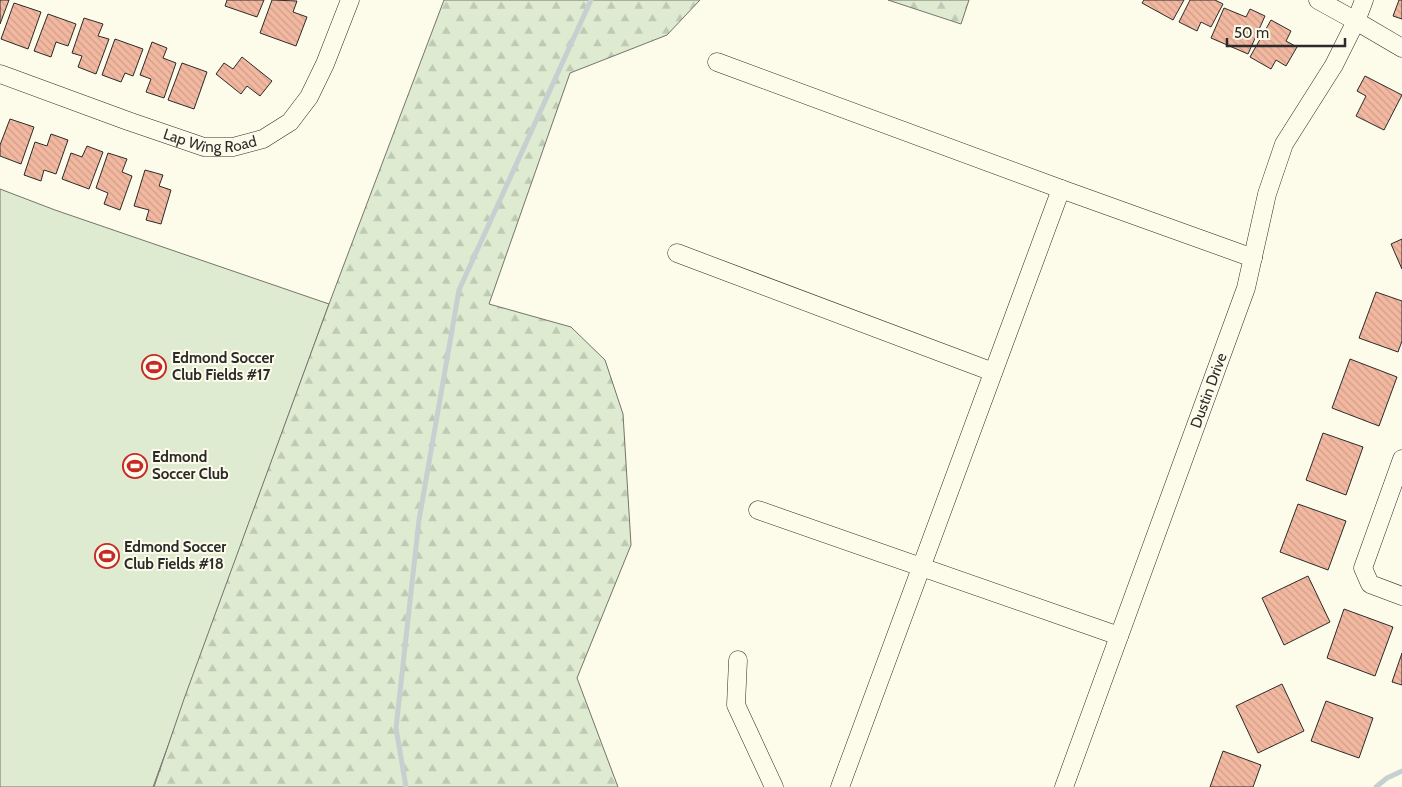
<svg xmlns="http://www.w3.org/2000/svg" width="1402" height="787" font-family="Cabin,sans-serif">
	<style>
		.grass { fill: #deebd1; stroke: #74746e }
		.forest { fill: url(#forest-firs); stroke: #74746e }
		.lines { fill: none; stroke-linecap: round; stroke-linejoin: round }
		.stream { stroke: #c7d0d0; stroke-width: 5 }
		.building { fill: url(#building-back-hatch); stroke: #2b2b2b }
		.minor-casing { stroke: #2b2b2b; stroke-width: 19 }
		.minor { stroke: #fdfbea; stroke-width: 18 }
		.labels { text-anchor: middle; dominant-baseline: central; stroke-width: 4; stroke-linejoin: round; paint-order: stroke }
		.street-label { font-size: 15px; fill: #2b2b2b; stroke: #fdfbea }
		.poi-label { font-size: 15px; font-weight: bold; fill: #2b2b2b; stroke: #fdfbea; text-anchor: start }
	</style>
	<defs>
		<pattern id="forest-firs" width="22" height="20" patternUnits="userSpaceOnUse" patternTransform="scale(1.25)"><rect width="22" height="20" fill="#deebd1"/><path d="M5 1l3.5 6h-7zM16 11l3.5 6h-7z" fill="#bfcab4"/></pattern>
		<pattern id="building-back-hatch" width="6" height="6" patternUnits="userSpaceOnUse" patternTransform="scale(1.25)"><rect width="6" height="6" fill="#f2b8a0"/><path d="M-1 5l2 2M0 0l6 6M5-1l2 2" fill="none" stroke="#d09e8a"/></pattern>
	</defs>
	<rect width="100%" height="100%" fill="#fdfbea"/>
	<!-- grass -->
	<path class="grass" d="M0 189 55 210 329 304 153 787H0Z"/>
	<!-- forest -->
	<g class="forest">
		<path d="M444 0H700L667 35 570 73 489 304 571 327 605 360 623 414 631 545 577 678 618 787H154L184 699 329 304Z"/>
		<path d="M888 0H969L961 24Z"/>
	</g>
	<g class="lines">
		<!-- stream -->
		<g class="stream">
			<path d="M406 787 396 728 419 520 459 290 591 0"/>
			<path d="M1376 787 1387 778 1402 771"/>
		</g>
	</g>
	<!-- building -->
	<g class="building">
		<path d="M0 0H9L0 24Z"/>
		<path d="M227 0H264L257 17 225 6Z"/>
		<path d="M272 0 297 1 293 12 307 17 296 46 260 33Z"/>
		<path d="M1144 0H1184L1173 20 1142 3Z"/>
		<path d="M1190 0H1215L1223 4 1211 27 1201 22 1197 31 1179 22Z"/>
		<path d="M1399 0H1402V19L1393 16Z"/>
		<path d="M14 3 41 12 28 49 1 39Z"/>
		<path d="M1224 8 1246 17 1250 9 1265 16 1248 54 1211 38Z"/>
		<path d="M48 14 76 24 68 46 56 42 51 57 34 51Z"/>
		<path d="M84 18 103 24 98 36 109 39 96 74 78 67 82 56 72 53Z"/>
		<path d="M1271 20 1291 31 1286 41 1297 47 1286 66 1276 60 1271 69 1250 57Z"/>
		<path d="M115 39 143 49 133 76 125 73 121 82 102 75Z"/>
		<path d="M152 42 167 48 163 58 176 63 164 98 146 92 151 79 140 75Z"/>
		<path d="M242 57 272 81 260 96 247 86 241 94 216 74 224 63 233 69Z"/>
		<path d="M182 63 207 72 194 109 168 100Z"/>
		<path d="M1365 76 1402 95 1384 130 1356 116 1366 96 1357 91Z"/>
		<path d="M10 119 34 127 21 164 0 156V145Z"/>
		<path d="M51 134 68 140 56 174 44 170 41 181 24 175 35 142 47 146Z"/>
		<path d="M87 146 103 152 89 189 62 179 71 153 82 157Z"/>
		<path d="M108 153 127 159 122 172 132 176 120 210 104 204 108 193 96 188Z"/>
		<path d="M145 170 163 175 159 186 171 190 161 224 146 220 149 210 134 206Z"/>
		<path d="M1402 239V269L1391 244Z"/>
		<path d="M1376 292 1402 301V341L1398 352 1359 338Z"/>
		<path d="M1350 359 1397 377 1379 426 1332 408Z"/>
		<path d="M1323 433 1363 447 1346 495 1306 480Z"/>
		<path d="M1298 504 1346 521 1328 570 1280 552Z"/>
		<path d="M1308 576 1330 622 1284 645 1262 598Z"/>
		<path d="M1344 609 1393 627 1375 676 1327 658Z"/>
		<path d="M1402 653V685L1392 682Z"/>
		<path d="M1282 684 1304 731 1258 753 1236 706Z"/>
		<path d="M1326 701 1373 718 1359 758 1311 741Z"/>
		<path d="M1223 751 1261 765 1253 787H1210Z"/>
	</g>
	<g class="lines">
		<defs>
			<g id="minor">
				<path d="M1318 0 1356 21 1402 48"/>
				<path d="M717 62 1061 189 1253 258"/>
				<path id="s1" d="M0 74 128 121 204 147H233L263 139 290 122 309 97 325 64 350 0"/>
				<path d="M677 253 993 372"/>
				<path d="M1402 459 1363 568 1370 584 1402 596"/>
				<path d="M758 510 1119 636"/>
				<path d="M738 660 736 705 774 787"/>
				<path d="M840 787 1061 189"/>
				<path id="s2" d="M1064 787 1246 288 1267 194 1284 144 1334 65 1356 21 1364 0"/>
			</g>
		</defs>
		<!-- minor casing -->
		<use href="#minor" class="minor-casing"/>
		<!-- minor -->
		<use href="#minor" class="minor"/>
	</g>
	<!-- icons -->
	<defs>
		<symbol id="stadium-ring" viewBox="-11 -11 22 22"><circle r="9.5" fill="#fdfbea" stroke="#c62828" stroke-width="1.5"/><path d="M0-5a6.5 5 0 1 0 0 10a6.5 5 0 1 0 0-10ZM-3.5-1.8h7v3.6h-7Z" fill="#c62828"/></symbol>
	</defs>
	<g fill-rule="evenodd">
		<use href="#stadium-ring" x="140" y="353" width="28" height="28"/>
		<use href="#stadium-ring" x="121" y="452" width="28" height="28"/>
		<use href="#stadium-ring" x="93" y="542" width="28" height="28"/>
	</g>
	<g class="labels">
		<!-- street labels -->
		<g class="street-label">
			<text stroke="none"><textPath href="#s1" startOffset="222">Lap Wing Road</textPath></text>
			<text stroke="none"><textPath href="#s2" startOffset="422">Dustin Drive</textPath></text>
		</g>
		<!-- poi labels -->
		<g class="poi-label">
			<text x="172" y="358">Edmond Soccer<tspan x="172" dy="17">Club Fields #17</tspan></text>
			<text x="152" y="457">Edmond<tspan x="152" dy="17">Soccer Club</tspan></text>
			<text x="124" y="547">Edmond Soccer<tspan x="124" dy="17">Club Fields #18</tspan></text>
		</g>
	</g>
	<!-- scale -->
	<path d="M1227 38v8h118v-8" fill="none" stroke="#2b2b2b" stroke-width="2.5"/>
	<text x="1234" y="38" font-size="15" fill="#2b2b2b" stroke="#fdfbea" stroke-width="4" paint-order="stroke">50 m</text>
</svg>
